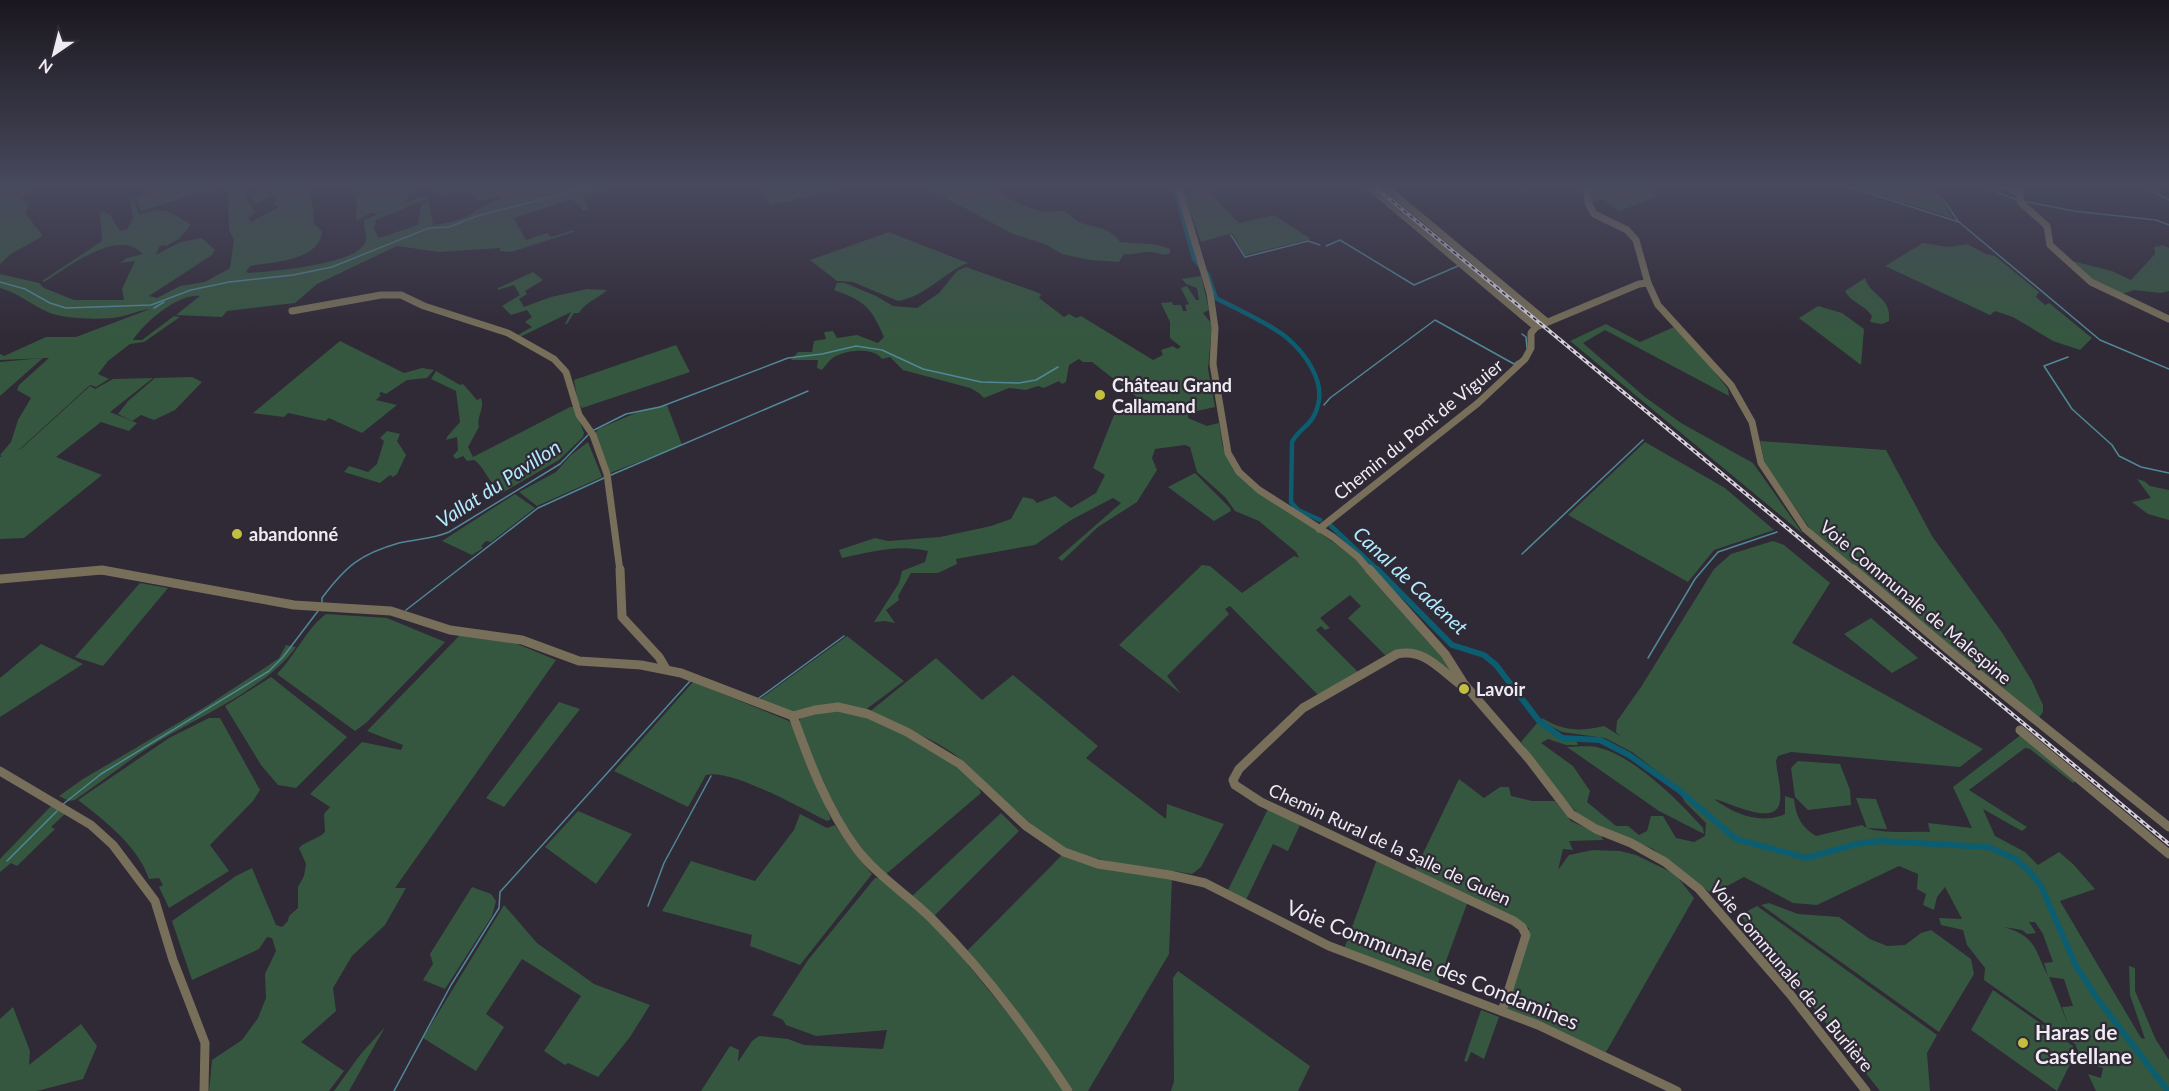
<svg xmlns="http://www.w3.org/2000/svg" width="2169" height="1091" font-family="Lato,sans-serif">
	<style>
		.green { fill: #35573f; fill-rule: evenodd }
		.lines { fill: none; stroke-linecap: round; stroke-linejoin: round }
		.stream { stroke: #508897; stroke-width: 1.5 }
		.canal-far1 { stroke: #0c5d70; stroke-width: 4.5 }
		.canal { stroke: #0c5d70; stroke-width: 6 }
		.minor-far1 { stroke: #776f59; stroke-width: 7 }
		.minor { stroke: #776f59; stroke-width: 9 }
		.rail-casing { stroke: #d6d1da; stroke-width: 4 }
		.rail { stroke: #302936; stroke-width: 1.5; stroke-dasharray: 4; stroke-linecap: butt }
		.poi-dot { fill: #c1be40; stroke: #302936; stroke-width: 2 }
		.labels { text-anchor: middle; dominant-baseline: central; stroke-width: 4.5; stroke-linejoin: round; paint-order: stroke }
		.poi-label { font-size: 18px; font-weight: bold; fill: #efebf3; stroke: #302936; text-anchor: start }
		.street-label { font-size: 18px; fill: #efebf3; stroke: #302936 }
		.water-label { font-size: 20px; font-style: italic; fill: #b1ecfe; stroke: #302936 }
		.near-street-label { font-size: 21px; fill: #efebf3; stroke: #302936 }
		.near-poi-label { font-size: 21px; font-weight: bold; fill: #efebf3; stroke: #302936; text-anchor: start }
	</style>
	<rect width="100%" height="100%" fill="#302936"/>
	<!-- green -->
	<g class="green">
		<path d="M0 185H32L21 200 28 203V209L25 213 43 236 11 254 0 264Z"/>
		<path d="M163 185H226L140 211 137 198Z"/>
		<path d="M228 185H244L246 197 255 213 248 218 251 222 279 207 274 204 277 199 273 195 254 204 250 195 280 185H307L313 207 314 224 322 231C321 261 271 262 250 266L246 272 249 273C273 271 354 265 365 243 368 235 363 227 364 220L392 208 376 214 372 212 356 221 357 207 354 185H413L405 202 426 196V199L376 220 374 229 379 238 418 225 422 203 429 201 433 225C446 223 460 221 471 214 482 207 488 202 501 199L498 196 479 201 464 191 450 195H436L432 190 437 185H500L504 192 503 185H612L584 198 588 209 584 211 572 199 514 218 526 240 547 233 551 237 573 230 574 232 511 252 500 251V248L440 252 397 246 317 284 295 303 227 311 222 317 176 315 200 296C178 293 144 323 133 340H142L174 316 180 317 144 342 130 344 108 361 98 374 109 379 96 387 90 385 21 448 3 457 0 455 11 442 18 420 31 398 17 390 19 385 49 358 0 360V354L4 356 46 337H76L150 309C139 310 130 315 119 317 101 320 66 319 50 313 32 306 19 293 0 288V274L39 283 44 288 74 300H124L122 289 135 261 120 263 127 258 143 254C118 227 67 268 44 282L42 281 102 241 100 212 103 211 110 215 120 231 127 229 133 219 130 199 133 198 139 215C161 205 172 212 191 225L179 239 166 246 164 245 159 247 156 255 180 242 202 238 215 250 212 255 149 296 157 298 180 286 205 282 230 268 234 240 229 230Z"/>
		<path d="M756 185H830L834 190 771 205Z"/>
		<path d="M922 185H992L1008 198 1022 205 1043 212 1065 211C1070 215 1075 220 1081 223 1097 228 1111 228 1120 242 1138 244 1154 242 1170 249V253C1163 257 1159 252 1150 252 1141 251 1134 256 1124 254L1119 262 1090 260 1062 254 1045 244 1013 234Z"/>
		<path d="M1588 185H1646L1659 196 1619 211 1603 199 1590 203Z"/>
		<path d="M1849 185H1922L1941 201 1953 218Z"/>
		<path d="M1207 190 1239 223 1274 215 1311 239 1245 255 1232 233 1201 242 1184 194Z"/>
		<path d="M889 232 968 263C944 272 925 297 898 301L853 282 837 281 810 260Z"/>
		<path d="M1923 243 1949 247 1967 244 1986 254 1995 256 2039 292 2036 297 2045 305 2049 303 2092 338 2080 350 2053 341 2013 317 1995 311 1990 315 1885 266Z"/>
		<path d="M2163 245 2169 248V291L2161 293 2134 290 2119 295 2099 285 2072 261 2112 271 2131 280 2155 254 2154 247Z"/>
		<path d="M966 267 1039 293 1041 295 1039 298 1064 317 1069 314 1076 318 1081 316 1153 360 1163 355 1161 350 1173 346 1177 349 1181 347 1170 338V322L1161 303 1172 302 1173 305H1181L1183 311H1187L1185 305 1189 304 1181 288 1187 286 1196 300H1199L1197 288 1186 284 1182 279 1201 276 1209 310 1203 313 1212 324 1208 369 1215 407 1188 413V418L1207 426 1219 423 1223 448 1237 473 1355 558 1425 634 1457 678 1427 656 1388 657 1384 654 1348 618 1361 606 1350 595 1320 618 1330 628 1325 630 1321 626 1316 630 1358 672 1319 696 1230 606 1225 609 1229 614 1167 676 1181 694 1119 645 1202 565 1210 566 1242 593 1294 556 1299 558 1296 552 1259 521 1235 511 1225 497 1197 472 1190 447 1185 445 1155 449 1152 458 1157 470 1137 502 1098 527 1062 561 1058 558 1121 503 1113 498 1071 520 1035 545 956 559 957 564 938 573H911L898 596 899 600 886 610 895 623 885 621 874 622 899 583 902 571 925 562 928 551C899 544 870 552 842 558L839 550 875 538 888 541 940 537 991 526 1011 519 1023 497 1033 499 1037 503 1055 496 1071 508 1096 493 1105 475 1093 468 1114 415H1121L1159 405 1158 403 1138 398 1092 362H1083L1079 359 1069 365 1066 382 1062 384 1059 381 1044 388 1038 386 1026 390 1009 388 984 398 979 393 970 388 903 370 890 357 882 359C874 347 848 350 836 356 830 359 826 365 822 370L817 368 818 360H791L798 352H812L814 341 826 339 824 332 833 331 837 338 857 335 878 343 884 337C871 307 865 301 834 290L837 283H845L876 296 893 306 917 308 939 293 957 271Z"/>
		<path d="M533 272 543 280 525 291 527 294 519 299 524 307 551 297 587 289 607 290C599 298 584 303 579 313H574L567 324H565L571 312 520 337 518 335 532 327 525 322 532 317 527 310 511 315 502 306 520 295 514 285 498 290V288Z"/>
		<path d="M1865 278C1870 296 1892 297 1889 321L1882 324 1870 322 1872 316C1865 305 1850 302 1845 291Z"/>
		<path d="M1818 306 1842 313 1864 329 1861 365 1799 318Z"/>
		<path d="M1606 324 1640 342 1674 327 1701 355 1728 389 1729 396 1605 330 1583 343 1645 397 1681 423 1753 463 1803 534 1570 341Z"/>
		<path d="M340 341 404 373 422 368 434 370 427 378 407 380 386 394 381 392 379 394 381 395 376 400 397 405 362 433 329 418 325 421 288 413 284 417 253 413Z"/>
		<path d="M676 345 690 372 582 408 578 403 574 380Z"/>
		<path d="M43 358 0 396V362Z"/>
		<path d="M436 371 460 385 463 384 477 400 481 398C485 409 476 417 479 427L468 447 473 457 570 407H574L584 433 583 437 559 460 502 493C489 484 484 466 474 460L467 461 463 456 456 459 453 456 458 450 457 437 446 440 447 437 460 422 456 391 431 379Z"/>
		<path d="M192 377 202 382 175 410 154 420 141 415 132 421 118 414 128 401 155 378Z"/>
		<path d="M153 378 110 412 137 423 129 431 101 422 56 457 102 475 24 538 0 539V457L22 448 90 386 95 389 113 379Z"/>
		<path d="M667 405 682 445 610 473 595 434 598 429 645 409Z"/>
		<path d="M387 431 400 434 397 441 406 455 397 474 393 477 390 475 380 483 344 472 349 466 368 472 377 464 384 441 380 438Z"/>
		<path d="M1760 441 1886 450 1932 536 2003 634 2032 681 2043 705V712L2038 719 1815 536 1765 464Z"/>
		<path d="M588 442 602 477 537 506 519 492 556 472 571 455Z"/>
		<path d="M1645 442 1725 488 1774 530 1714 550 1688 582 1568 515Z"/>
		<path d="M1195 473 1230 508 1231 511 1214 521 1168 487Z"/>
		<path d="M2137 479 2144 481 2150 486 2169 490V520L2148 514 2132 502 2151 498Z"/>
		<path d="M515 494 535 508 491 542 486 541 481 546 483 548 472 555 442 541Z"/>
		<path d="M1773 541 1784 545 1830 583 1792 643 1983 749 1960 767 1791 752 1778 756 1776 761C1777 774 1783 793 1779 805 1772 826 1726 801 1714 799 1734 814 1761 825 1785 814V796L1794 799C1796 816 1801 827 1816 836L1862 825C1874 835 1914 831 1930 832L1928 823 1972 828 1953 787 2022 734 2078 780 2073 783 2030 749 2025 748 1969 790 2027 827 2022 831 1983 809 1995 836 2025 852 2038 865 2059 852 2073 864 2095 889 2060 901 2141 1038 2145 1039 2130 995 2129 966 2135 968V991L2156 1040 2169 1060V1091H2096L2088 1074 2101 1078 2103 1068 2083 1062 2075 1044 1984 980 1985 968 1967 945 1963 930 1941 925 1939 918 1962 919 1945 887 1937 897 1934 910 1923 905 1926 894 1917 889 1918 874 1899 866 1817 905 1793 903 1744 877 1712 894 1653 849 1603 828 1578 814 1550 782 1521 742 1538 722 1553 735 1577 742 1578 745H1566L1548 739 1541 743 1573 766 1590 791 1587 802 1616 826H1628L1639 835 1647 831 1651 816H1663L1676 838 1694 842 1705 836 1706 823 1685 802 1675 785 1632 752 1605 738 1562 732 1541 721 1542 718C1563 731 1580 732 1604 726L1620 736 1616 732 1617 721 1641 687 1714 569 1731 554ZM2029 922H2035L2043 934 2053 962 2044 963 2048 976C2034 949 2037 937 2004 927L2022 930 2027 934 2036 933ZM2049 977 2064 979 2073 1006 2062 1007 2069 1027Z"/>
		<path d="M140 583 168 588 103 666 75 657Z"/>
		<path d="M326 614 387 618 445 642 367 722 355 731 277 674C296 655 305 630 326 614Z"/>
		<path d="M1871 618 1918 658 1892 673 1844 634Z"/>
		<path d="M460 635 510 641 556 660 395 888H406L385 925 352 956 333 988 336 1011 301 1042 344 1071 329 1091H209L212 1060 242 1040 258 1018 266 998 265 974 276 951 272 938 267 937 259 949 192 980 172 921 236 876 252 868 276 925 282 927 288 921 289 916 298 908V887L304 876 306 864 299 848C307 840 317 840 325 832L324 814 330 807 310 794 362 742 401 750 403 745 367 731Z"/>
		<path d="M847 636 904 681 864 711 792 712 759 700Z"/>
		<path d="M41 644 83 664 0 717V678Z"/>
		<path d="M286 645 296 647C268 688 193 719 151 746 125 763 101 782 75 800L69 801 59 796 83 779 205 707 269 665 279 658Z"/>
		<path d="M936 658 982 700 1013 675 1098 746 1086 758 1166 819 1167 804 1224 824 1201 867 1192 874C1144 865 1093 865 1050 841 1014 820 990 783 958 757 933 737 897 726 868 713Z"/>
		<path d="M271 677 347 737 296 788 278 785 261 765 225 706Z"/>
		<path d="M693 682 789 721 796 730 799 744 831 819 827 821C802 809 731 768 706 775L688 807 614 771Z"/>
		<path d="M559 702 580 709 504 807 486 798Z"/>
		<path d="M829 710C837 710 846 710 853 712 883 721 971 764 981 793L885 875C844 834 818 778 799 723L801 717Z"/>
		<path d="M209 718H220L260 790 253 801 210 845 229 871 169 908 159 887 163 885 159 878 149 879C138 846 105 821 78 800L169 738Z"/>
		<path d="M1567 747C1577 747 1590 745 1600 748 1635 757 1680 802 1703 828L1704 834 1659 811Z"/>
		<path d="M1798 761 1840 764 1850 790 1851 805 1808 810 1795 797 1791 768Z"/>
		<path d="M1459 779 1484 798 1500 787H1509L1511 796 1532 801H1555L1571 821 1601 835 1603 840 1569 841 1573 850 1563 849 1558 870 1569 855 1593 850 1620 851 1636 855 1675 874 1694 898 1606 1052 1508 1011 1507 1006 1529 928 1414 872Z"/>
		<path d="M1856 798 1876 799 1887 829 1867 828Z"/>
		<path d="M52 805 66 813 51 827 55 829 17 866 11 863 0 872V859Z"/>
		<path d="M1268 809 1300 825 1288 851 1273 844 1246 900 1228 890Z"/>
		<path d="M578 811 632 834 596 884 545 847Z"/>
		<path d="M1001 813 1019 831 934 916 911 897Z"/>
		<path d="M800 814 827 828 835 825 851 849 872 874 800 965 750 946 752 935 662 911 691 861 755 881 794 830Z"/>
		<path d="M1062 855 1172 878 1169 954 1088 1091H1073L1045 1051 966 952Z"/>
		<path d="M1377 859 1468 901 1438 983 1344 949Z"/>
		<path d="M875 878H880L929 921 951 944 1027 1037 1064 1091H701L730 1046 739 1050 738 1062 752 1041 759 1036 788 1039 804 1045 883 1049 887 1030 816 1036 786 1025 783 1020 772 1015 808 960Z"/>
		<path d="M472 887 491 894 496 901 492 916 445 989 423 980 433 964 430 954Z"/>
		<path d="M1769 903 1798 914 1839 917 1870 939 1887 946 1905 945 1921 933 1931 930 1971 959 1974 974 1939 1032 1761 905Z"/>
		<path d="M504 905 537 943 594 984 650 1005 630 1037 598 1077 568 1063 565 1065 544 1051 581 996 522 959 486 1014 504 1027 476 1071 423 1038Z"/>
		<path d="M1757 906 1937 1035 1927 1053 1930 1091H1880L1740 915Z"/>
		<path d="M1178 971 1310 1066 1298 1091H1171L1174 1081 1173 978Z"/>
		<path d="M1993 990 2073 1046 2074 1056 2057 1091 1971 1030Z"/>
		<path d="M13 1007 30 1051 29 1065 81 1024 97 1046 83 1079 37 1091H0V1019Z"/>
		<path d="M1481 1010 1499 1017 1484 1059 1471 1052 1467 1062 1464 1061Z"/>
		<path d="M385 1027 349 1091H334L360 1055Z"/>
	</g>
	<g class="lines">
		<!-- stream -->
		<g class="stream">
			<path d="M1843 185 1959 222 2100 340 2169 369"/>
			<path d="M1924 185 1944 201 1958 221"/>
			<path d="M1976 185 2018 200"/>
			<path d="M2141 185 2169 200"/>
			<path d="M2023 201 2073 211 2156 220 2169 225"/>
			<path d="M1231 235 1245 257 1308 241 1320 245"/>
			<path d="M1326 246 1340 240 1414 285 1458 266"/>
			<path d="M0 282 25 289 50 303 66 308 151 305 191 290 229 282 293 275 332 267 429 228 449 227 477 216 597 185"/>
			<path d="M154 308 164 302"/>
			<path d="M1522 334 1526 337 1527 348"/>
			<path d="M2068 357 2044 366 2072 409 2112 445 2119 456 2141 467 2169 473"/>
			<path d="M1324 405 1330 398 1435 320 1514 364 1518 361"/>
			<path d="M594 430 626 414 660 407 788 358 822 354 856 346 882 350 923 369 981 382 1019 383 1036 380 1058 367"/>
			<path d="M611 475 808 391"/>
			<path d="M1522 554 1643 440"/>
			<path d="M322 602V598C346 566 360 554 399 543 416 539 433 539 449 532L560 464 588 435"/>
			<path d="M406 610 538 508 604 478"/>
			<path d="M1648 658 1695 579 1718 552 1777 532"/>
			<path d="M759 698 844 636"/>
			<path d="M62 805 101 774 269 671 283 657 318 611"/>
			<path d="M7 861 57 811"/>
			<path d="M648 906 664 863 711 776"/>
			<path d="M394 1091 451 985 499 908 500 892 691 680"/>
		</g>
		<!-- canal-far1 -->
		<g class="canal-far1">
			<path d="M1174 185 1194 259 1208 275 1216 298C1236 309 1269 323 1286 337 1304 352 1325 380 1318 405 1313 426 1301 426 1292 442L1291 502 1298 510 1320 520"/>
			<path d="M1331 526 1379 571"/>
		</g>
		<!-- canal -->
		<path class="canal" d="M1377 569 1452 645 1484 655 1496 665 1539 721 1562 738 1600 740 1629 755 1680 791 1736 839 1807 858 1856 844 1880 841 1988 847 2014 858 2029 871 2041 886 2075 964 2096 997 2168 1091"/>
		<!-- minor-far1 -->
		<g class="minor-far1">
			<path d="M1178 185 1210 293 1215 328 1213 364 1228 453 1239 472 1259 490 1333 537 1358 557 1370 571"/>
			<path d="M1367 185 1536 327"/>
			<path d="M1383 185 1547 322"/>
			<path d="M1586 185 1588 203 1594 214 1627 230 1636 240 1648 283 1658 305 1731 385 1752 422 1761 463 1805 529 1855 571"/>
			<path d="M2002 185 2021 194 2020 202 2047 226 2050 245 2091 282 2169 319"/>
			<path d="M292 311 381 295H401L424 306 508 333 554 359 566 372 579 415 593 435 607 474 620 571"/>
			<path d="M1319 529 1478 403 1525 359 1531 348V333L1536 327 1639 284 1648 283"/>
			<path d="M92 571H107"/>
		</g>
		<!-- minor -->
		<g class="minor">
			<path d="M620 569 622 617 659 657 666 669"/>
			<path d="M1369 569 1445 654 1464 684 1529 759 1571 814 1596 829 1631 843 1665 862 1699 889 1790 994 1866 1091"/>
			<path d="M1853 569 1956 656 2169 827"/>
			<path d="M0 579 102 570 294 605 391 611 450 630 522 640 579 661 641 665 681 673 793 716"/>
			<path d="M1461 685C1440 670 1425 648 1397 654L1303 708 1239 769 1233 780 1235 785 1261 802 1514 921 1522 927 1526 935 1502 1011"/>
			<path d="M793 716 815 710 838 707 868 714 907 732 960 764 1026 826 1064 852 1098 864 1170 875 1205 883 1329 946 1538 1025 1677 1091"/>
			<path d="M793 716C809 761 827 809 856 848 877 876 907 894 932 919 984 971 1028 1030 1068 1091"/>
			<path d="M2020 730 2169 854"/>
			<path d="M0 771 91 825 113 845 155 901 173 960 205 1043 204 1091"/>
		</g>
		<defs>
			<path id="rail" d="M1373 185 2169 844"/>
		</defs>
		<!-- rail casing -->
		<use href="#rail" class="rail-casing"/>
		<!-- rail -->
		<use href="#rail" class="rail"/>
	</g>
	<!-- sky -->
	<linearGradient id="sky" x2="0" y2="1"><stop stop-color="#1a171e"/><stop offset="0.55" stop-color="#48495d"/><stop offset="1" stop-color="#48495d" stop-opacity="0"/></linearGradient>
	<rect width="2169" height="338" fill="url(#sky)"/>
	<!-- markers -->
	<g class="poi-dot">
		<circle cx="1100" cy="395" r="6"/>
		<circle cx="237" cy="534" r="6"/>
		<circle cx="1464" cy="689" r="6"/>
		<circle cx="2023" cy="1043" r="6"/>
	</g>
	<g class="labels">
		<!-- poi labels -->
		<g class="poi-label">
			<text x="1112" y="385">Château Grand<tspan x="1112" dy="21">Callamand</tspan></text>
			<text x="249" y="534">abandonné</text>
			<text x="1476" y="689">Lavoir</text>
		</g>
		<!-- street labels -->
		<g class="street-label">
			<text transform="translate(1418 429) rotate(-39)">Chemin du Pont de Viguier</text>
			<text transform="translate(1916 602) rotate(40)">Voie Communale de Malespine</text>
			<text transform="translate(1390 844) rotate(25)">Chemin Rural de la Salle de Guien</text>
			<text transform="translate(1792 976) rotate(50)">Voie Communale de la Burlière</text>
		</g>
		<!-- water labels -->
		<g class="water-label">
			<text transform="translate(498 483) rotate(-33)">Vallat du Pavillon</text>
			<text transform="translate(1411 580) rotate(43)">Canal de Cadenet</text>
		</g>
		<!-- near-street labels -->
		<g class="near-street-label">
			<text transform="translate(1433 964) rotate(22)">Voie Communale des Condamines</text>
		</g>
		<!-- near-poi labels -->
		<g class="near-poi-label">
			<text x="2035" y="1031">Haras de<tspan x="2035" dy="24">Castellane</tspan></text>
		</g>
	</g>
	<!-- north arrow -->
	<g transform="translate(54 54) rotate(215)" stroke="#302936" stroke-width="4.5" paint-order="stroke">
	<path d="M0-4.5L10 22L0 15L-10 22Z" fill="#efebf3"/>
	<text y="-9" font-size="16" font-weight="bold" text-anchor="middle" fill="#efebf3">N</text>
	</g>
</svg>
